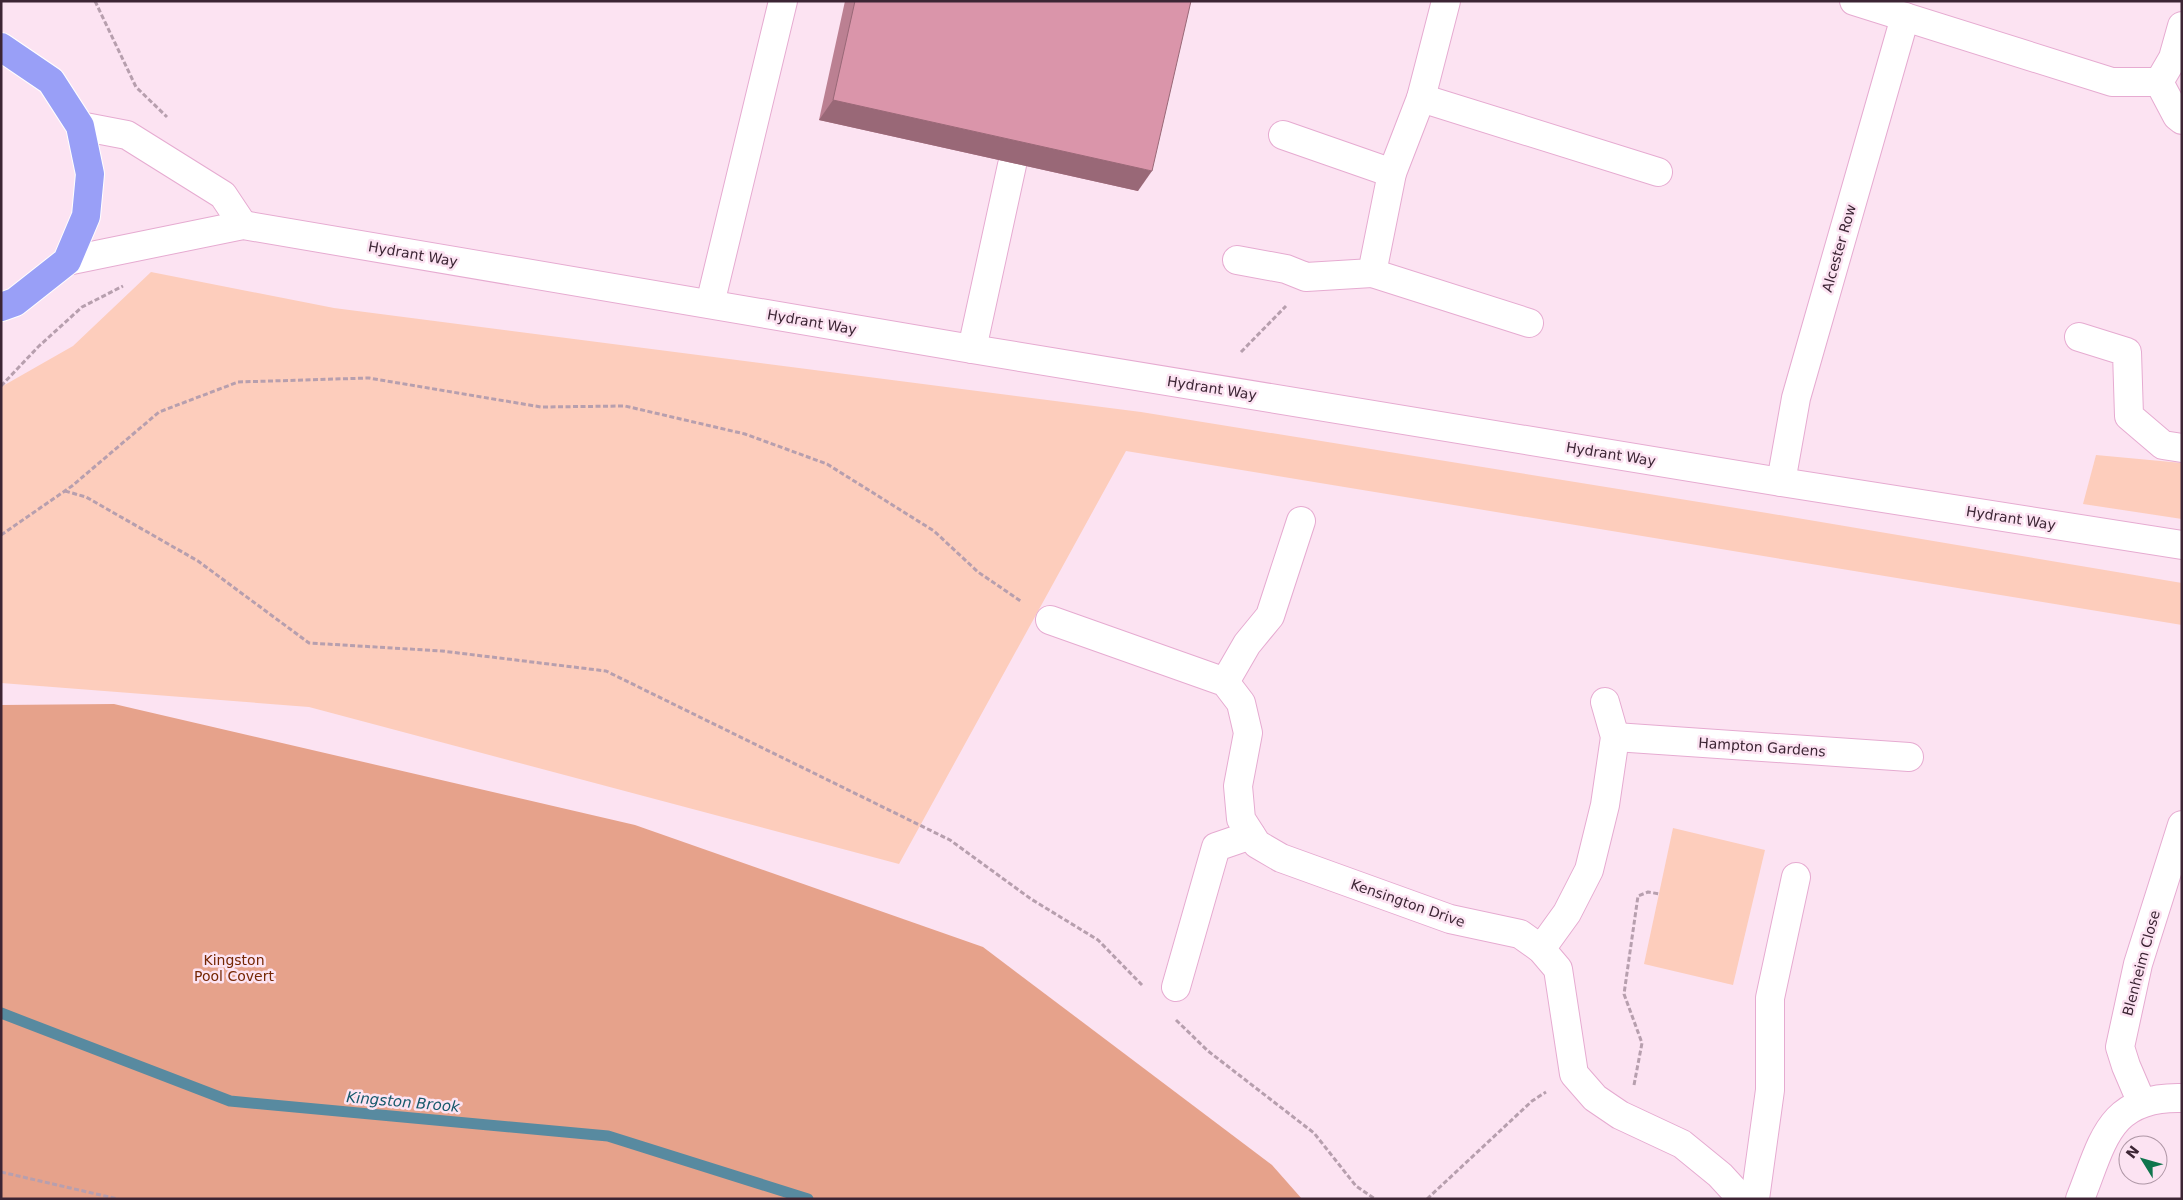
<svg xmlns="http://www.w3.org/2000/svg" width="2183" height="1200" font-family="'DejaVu Sans',sans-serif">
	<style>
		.green { fill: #fdcdbc }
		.forest { fill: #e6a28b }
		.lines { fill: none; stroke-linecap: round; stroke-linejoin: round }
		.stream { stroke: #588aa0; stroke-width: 11 }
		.minor-casing { stroke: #e6abd1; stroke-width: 30 }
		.highway-casing { stroke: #fff; stroke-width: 30 }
		.path { stroke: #b79fae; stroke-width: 3; stroke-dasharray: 5 2.5; stroke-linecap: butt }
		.minor { stroke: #fff; stroke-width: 28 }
		.highway { stroke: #999ff7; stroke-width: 28 }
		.wall { fill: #bb8092 }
		.shaded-wall { fill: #996877 }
		.building { fill: #da95aa; stroke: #996877 }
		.labels { text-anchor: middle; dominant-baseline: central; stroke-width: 5; stroke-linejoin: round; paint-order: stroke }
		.street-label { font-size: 14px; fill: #3c2534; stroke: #fce3f2 }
		.park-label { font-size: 14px; fill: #742603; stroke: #fce3f2 }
		.water-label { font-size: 15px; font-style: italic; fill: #16596b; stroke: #fce3f2 }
	</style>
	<rect width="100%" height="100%" fill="#fce3f2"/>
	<!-- green -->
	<g class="green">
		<path d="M151 272 334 308 1141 412 1767 513 2182 583V625L1126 451 899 864 309 707 1 683V387L73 346Z"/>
		<path d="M2096 455 2182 463V519L2083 504Z"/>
		<path d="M1673 828 1765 850 1733 985 1644 964Z"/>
	</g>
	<!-- forest -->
	<path class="forest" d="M114 704 635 825 983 947 1272 1165 1302 1199H1V705Z"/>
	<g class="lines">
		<!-- stream -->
		<path class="stream" d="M1 1013 230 1101 608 1136 808 1199"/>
		<defs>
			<g id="minor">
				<path d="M1854 1 2112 82H2159"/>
				<path d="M2159 82 2173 58 2182 26"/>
				<path d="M2159 82 2177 116 2182 120"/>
				<path d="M1421 98 1658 172"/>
				<path d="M80 126 127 135 223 195 243 225"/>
				<path d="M1283 135 1392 173"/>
				<path d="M1237 260 1286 269 1306 277 1372 273 1392 173 1421 98 1446 1"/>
				<path d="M67 261 243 225 972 349 1781 482 2182 545"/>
				<path d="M1372 273 1529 323"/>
				<path d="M710 304 783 1"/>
				<path d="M2079 337 2127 352 2129 416 2163 445 2182 448"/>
				<path d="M972 349 1012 165"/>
				<path d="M1781 482 1796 398 1905 17"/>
				<path d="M1050 620 1225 682 1241 703 1248 733 1238 786 1241 819 1257 844 1281 858 1450 919 1520 934 1541 949 1558 969 1574 1074 1595 1098 1620 1115 1682 1144 1720 1175 1742 1199"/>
				<path d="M1225 682 1247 644 1270 616 1301 521"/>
				<path d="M1615 737 1909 757"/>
				<path d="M1541 949 1567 913 1589 870 1605 805 1615 737 1605 702"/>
				<path d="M1176 987 1216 847 1251 835"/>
				<path d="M2141 1101 2126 1066 2120 1047 2138 964 2182 825"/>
				<path d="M1755 1199 1770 1090V998L1796 877"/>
				<path d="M2080 1199C2103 1142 2108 1096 2182 1098"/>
			</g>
			<path id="highway" d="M1 47 51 81 80 126 90 174 86 216 67 261 15 302 1 307"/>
		</defs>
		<!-- minor casing -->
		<use href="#minor" class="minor-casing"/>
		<!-- highway casing -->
		<use href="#highway" class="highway-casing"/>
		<!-- path -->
		<g class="path">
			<path d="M95 1 136 87 167 117"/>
			<path d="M1241 352 1286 306"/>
			<path d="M1 386 38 347 82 307 123 286"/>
			<path d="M65 491 86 497 198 561 309 643 442 651 606 671 950 840 1031 899 1098 940 1142 985"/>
			<path d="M1 535 72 486 159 412 238 382 369 378 541 407 625 406 745 434 827 464 934 531 978 572 1022 602"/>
			<path d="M1176 1020 1208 1051 1314 1133 1356 1186 1375 1199"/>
			<path d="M1634 1085 1642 1043 1624 994 1638 896 1648 892 1660 894"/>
			<path d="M1 1172 118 1199"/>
			<path d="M1427 1199 1532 1101 1546 1092"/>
		</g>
		<!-- minor -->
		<use href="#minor" class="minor"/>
		<!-- highway -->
		<use href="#highway" class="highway"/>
	</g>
	<!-- wall -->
	<path class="wall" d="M845 1H1191L1138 191 819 120Z"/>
	<!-- shaded-wall -->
	<path class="shaded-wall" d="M833 100 1152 171 1138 191 819 120Z"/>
	<!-- building -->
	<path class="building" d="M855 1H1191L1152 171 833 100Z"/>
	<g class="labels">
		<!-- street labels -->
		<g class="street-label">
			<text transform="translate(1839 248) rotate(-74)">Alcester Row</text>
			<text transform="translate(413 254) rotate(10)">Hydrant Way</text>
			<text transform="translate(812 322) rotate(10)">Hydrant Way</text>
			<text transform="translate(1212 388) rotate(9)">Hydrant Way</text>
			<text transform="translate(1611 454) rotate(9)">Hydrant Way</text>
			<text transform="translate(2011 518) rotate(9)">Hydrant Way</text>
			<text transform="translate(1762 747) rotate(4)">Hampton Gardens</text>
			<text transform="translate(1408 903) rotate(19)">Kensington Drive</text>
			<text transform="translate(2141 963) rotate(-75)">Blenheim Close</text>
		</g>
		<!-- park labels -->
		<g class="park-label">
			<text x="234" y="960">Kingston<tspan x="234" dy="16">Pool Covert</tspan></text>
		</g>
		<!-- water labels -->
		<g class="water-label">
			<text transform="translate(403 1102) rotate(5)">Kingston Brook</text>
		</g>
	</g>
	<!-- border -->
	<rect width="2183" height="1200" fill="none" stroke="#3c2534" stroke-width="5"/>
	<!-- north arrow -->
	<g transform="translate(2143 1160) rotate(307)"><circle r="24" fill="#fce3f2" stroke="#af97a6"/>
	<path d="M0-4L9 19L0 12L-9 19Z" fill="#0f754d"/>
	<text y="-8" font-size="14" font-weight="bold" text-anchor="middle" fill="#3c2534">N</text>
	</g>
</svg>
